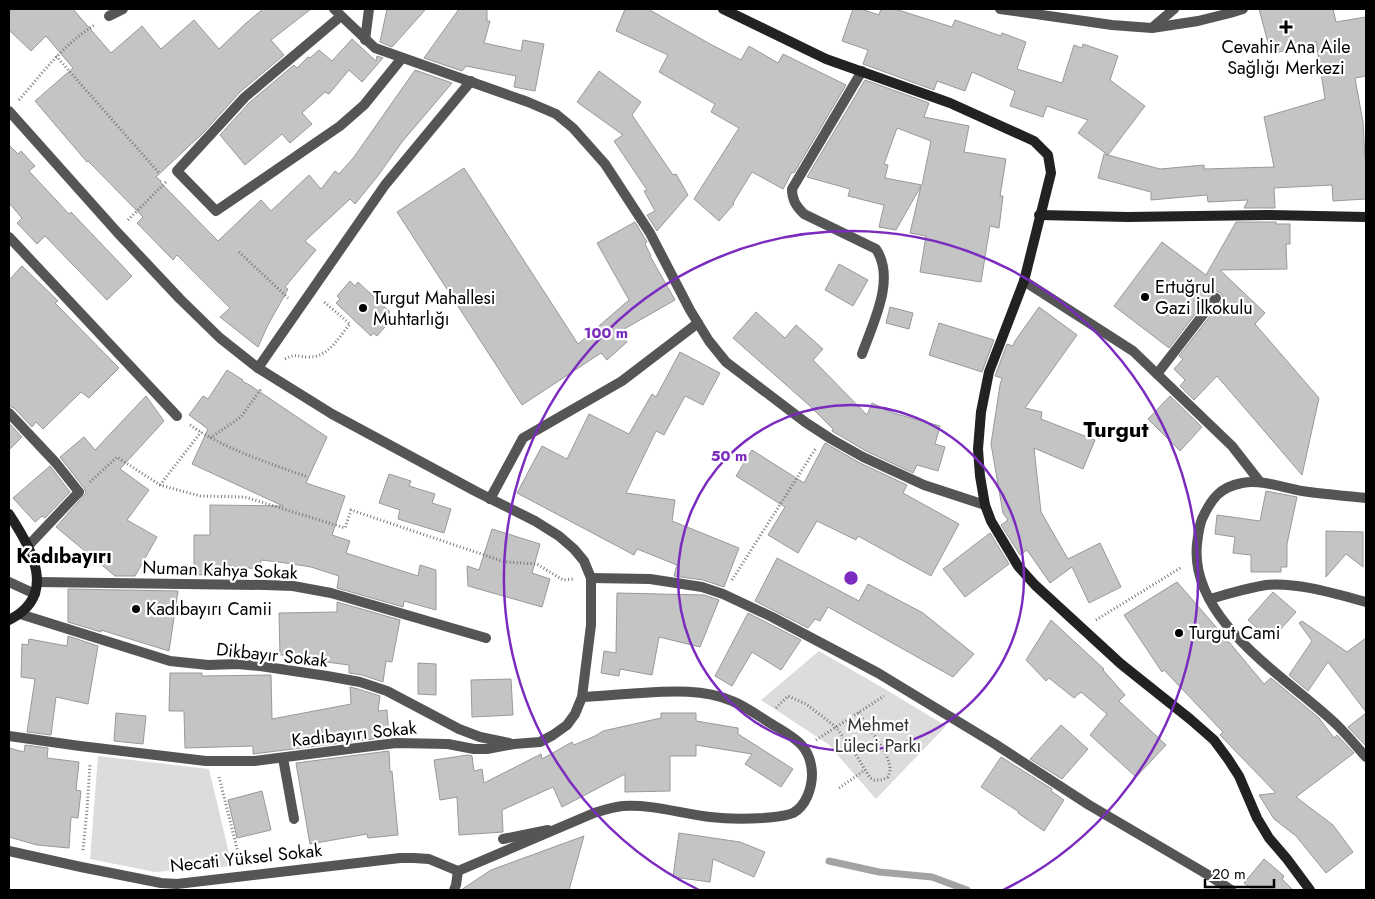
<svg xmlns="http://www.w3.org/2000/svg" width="1375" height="899" font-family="Jost,sans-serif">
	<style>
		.green { fill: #dcdcdc }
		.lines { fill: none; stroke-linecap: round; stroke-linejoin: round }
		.stream { stroke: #a3a3a3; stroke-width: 7 }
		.building { fill: #c4c4c4; stroke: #999; fill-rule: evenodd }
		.path { stroke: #777; stroke-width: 3; stroke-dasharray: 1 2.5; stroke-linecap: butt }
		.service { stroke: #555; stroke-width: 10 }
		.minor { stroke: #555; stroke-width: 10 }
		.secondary { stroke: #222; stroke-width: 10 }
		.ring { fill: none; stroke: #7b2cbf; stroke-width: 2.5 }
		.poi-dot { fill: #000; stroke: #fff; stroke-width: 2 }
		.labels { text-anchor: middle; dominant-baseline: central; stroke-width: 4.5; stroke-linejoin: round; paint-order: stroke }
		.poi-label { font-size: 18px; fill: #000; stroke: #fff; text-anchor: start }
		.street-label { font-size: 18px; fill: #000; stroke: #fff }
		.park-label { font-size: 18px; fill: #333; stroke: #fff }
		.quarter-label { font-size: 20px; font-weight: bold; fill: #000; stroke: #fff }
		.district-label { font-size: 22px; font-weight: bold; fill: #000; stroke: #fff }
		.centre { fill: #7b2cbf; stroke: #fff; stroke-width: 2.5 }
		.ring-label { font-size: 15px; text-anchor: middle; font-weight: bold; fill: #7b2cbf; stroke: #fff; stroke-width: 4.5; stroke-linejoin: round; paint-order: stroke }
	</style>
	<rect width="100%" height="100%" fill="#fff"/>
	<!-- green -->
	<g class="green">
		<path d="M819 651 890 692 946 726 876 799 828 744 761 700Z"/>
		<path d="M98 756 209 769 232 866 155 872 90 859Z"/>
	</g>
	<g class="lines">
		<!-- stream -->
		<path class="stream" d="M829 861 879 872 932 877 967 890"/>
	</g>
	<!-- building -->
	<g class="building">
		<path d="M9 9H73L111 53 142 26 161 49 194 20 219 49 245 24 263 9H311L271 40 284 55 240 92 203 133 156 177 161 181 160 182 218 241 261 200 271 211 309 175 321 189 335 171 339 174 354 157 415 70 452 83 402 142 377 177 355 204 350 199 305 241 316 250 285 287 288 289 268 325 258 347 220 317 230 308 177 255 173 260 137 223 143 217 88 161 87 162 35 101 73 68 46 36 31 51 9 30Z"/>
		<path d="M387 9H426L392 47 380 42Z"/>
		<path d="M459 9H487V21H490L484 43 521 51 523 40 544 44 535 91 514 87 516 76 466 66 462 71 424 58Z"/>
		<path d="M625 9H648L712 45 741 60 749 46 778 63 783 54 846 85 794 173 792 172 783 189 752 172 733 203 734 204 719 221 694 199 739 128 711 112 715 104 659 72 668 55 616 31Z"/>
		<path d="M853 9H861L879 15 881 9H895L952 27 955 20 1001 36 1002 33 1026 42 1017 69 1062 83 1074 45 1082 48 1083 44 1118 56 1110 80 1145 106 1108 155 1078 133 1088 120 1047 106 1043 117 1010 106 1015 91 972 72 965 91 937 81 934 90 863 64 868 50 842 41Z"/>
		<path d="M1259 9H1333L1336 22 1366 17V76L1355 78 1363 122 1365 158H1366V199L1333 201 1332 185 1274 188 1275 208H1244L1248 200 1208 202 1207 195 1151 200V192L1098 178 1104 154 1160 169 1204 165V169L1274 167 1264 117 1325 99 1316 41 1312 44 1271 54Z"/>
		<path d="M352 39 376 61 377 56 383 58 362 82 349 70 329 94 325 92 302 113 312 124 290 143 282 134 245 165 220 135 250 102 294 65 297 68 308 57 310 58 319 50 332 61Z"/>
		<path d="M599 71 641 102 632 115 673 175 676 174 688 195 657 231 647 215 655 211 644 191 647 190 614 141 623 135 577 102Z"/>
		<path d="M865 80 929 103 924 117 969 126 964 152 1006 159 1000 196H1003L999 228 990 226 981 282 920 272 926 236 910 233 921 186 896 230 879 227 884 205 848 196 850 189 807 177ZM897 128 931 141 922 185 885 178 888 165 884 164Z"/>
		<path d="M9 145 18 154 21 151 35 166 29 171 69 214 71 212 132 276 107 300 45 236 37 244 17 223 22 218 9 203Z"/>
		<path d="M464 168 578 344 629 300 597 243 635 222 647 242 645 244 651 256H650L675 300 619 332 627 342 607 360 601 353 522 405 397 212Z"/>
		<path d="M1236 222H1276V224H1290V244H1286L1287 269 1220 270 1265 313 1255 324 1319 398 1302 475 1217 376 1194 400 1180 386 1185 380 1174 369 1183 359 1179 356 1221 302 1223 298 1221 293 1216 291 1211 294 1169 348 1114 306 1162 242 1206 275Z"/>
		<path d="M839 264 868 280 853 306 825 290Z"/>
		<path d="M22 266 58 301 55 303 119 368 89 398 81 392 43 429 36 422 32 427 14 408 9 406V280Z"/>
		<path d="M350 281 355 286 358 282 390 312 387 316 391 320 377 336 373 333 371 336 336 303 340 299 337 296Z"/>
		<path d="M890 307 913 313 909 329 886 323Z"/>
		<path d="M1039 307 1077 335 1025 408 1042 412 1041 419 1095 440 1083 469 1034 448 1041 512 1068 559 1100 543 1121 587 1089 603 1072 567 1050 583 1027 550 1020 555 1001 525 1008 520 1003 513 991 444 1000 385 1002 378 995 376 1007 344 1013 346 1015 341Z"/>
		<path d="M756 312 785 338 796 325 823 349 813 360 867 415 872 403 893 413 940 426 935 444 945 447 938 471 917 465 913 473 866 451 832 431 833 429 810 406 733 338Z"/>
		<path d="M939 323 994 340 982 372 929 355Z"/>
		<path d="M680 352 720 373 703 405 685 396 664 435 656 431 626 493 675 500 672 521 739 548 724 587 703 580 674 576 677 565 637 549 634 555 517 493 542 446 567 459 589 414 629 434 652 394 656 397Z"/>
		<path d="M227 370 243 380 242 381 251 386 327 437 306 483 345 496 332 535 350 541 346 553 418 576 420 565 436 570V610L404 601 403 607 337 588 339 576 311 567 286 563 261 560 260 569 228 566 229 574 194 575V535H210V505L283 506 192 464 208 429 189 415 203 396 208 399Z"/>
		<path d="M146 396 164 421 120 469 149 490 127 520 157 537 135 576H115L56 527 86 493 84 488 60 457 84 437 95 450Z"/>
		<path d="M1170 396 1202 427 1180 451 1148 419Z"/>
		<path d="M9 423 22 437 9 450Z"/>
		<path d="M825 443 860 463 907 485 903 493 959 524 931 576 858 536 856 540 817 521 798 553 768 535 785 507 736 476 752 450 804 483Z"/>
		<path d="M50 466 70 492 45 518 42 516 35 522 13 498Z"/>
		<path d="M389 474 411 481 409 486 435 494 432 503 451 509 444 533 398 519 400 510 379 503Z"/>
		<path d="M1266 491 1297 497 1287 544V567H1281V572H1251V555L1233 553 1235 537 1215 534 1217 515 1260 521Z"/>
		<path d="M492 529 540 544 532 573 550 579 542 607 468 586 467 566 479 570Z"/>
		<path d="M1326 531 1363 532V567L1346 554 1326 577Z"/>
		<path d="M990 533 1009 564 965 597 943 569Z"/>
		<path d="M777 558 859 601 868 584 923 613 974 654 953 677 828 607 820 621 815 619 808 628 755 601Z"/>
		<path d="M1177 582 1223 635 1228 643 1229 642 1264 684 1271 678 1319 718 1334 738 1337 735 1354 753 1296 797 1333 825 1353 852 1326 873 1296 836 1274 819 1259 795 1276 793 1220 735 1223 732 1164 670 1162 672 1124 615Z"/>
		<path d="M68 589 178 591 169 651 101 630V632L68 622Z"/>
		<path d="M1273 592 1296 612 1271 640 1248 620Z"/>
		<path d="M617 593 704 595 719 600 700 647 659 637 652 675 620 669 619 676 601 673 604 651 616 653Z"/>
		<path d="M337 602 400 620 392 662 386 661 383 682 362 675 349 673V665L311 660V655H280L279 613 337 612Z"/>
		<path d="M748 613 801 640 781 670 752 652 732 686 715 676Z"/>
		<path d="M1051 620 1104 669 1103 670 1125 695 1119 701 1166 745 1136 777 1090 735 1107 714 1081 692 1074 698 1049 678 1046 681 1026 660Z"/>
		<path d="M1302 621 1347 652 1366 638V712L1328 662 1308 691 1289 675 1312 641 1299 623Z"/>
		<path d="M68 636 98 646 88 704 56 697 51 735 27 732 35 679 21 677 22 644 28 645 29 639 67 646Z"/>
		<path d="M418 663 436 664V695L418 694Z"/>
		<path d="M170 673H202V676L271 675 272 719 351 704 350 687 358 689 380 696 378 711 387 710 389 737 253 754V746L185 748 184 711H169Z"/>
		<path d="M511 679 513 715 472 717 471 680Z"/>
		<path d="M116 713 146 716 143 744 114 741Z"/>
		<path d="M661 713H696V721L738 728V734L793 769 781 787 745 764 752 754 696 745V756H670V791L625 792V774L562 807 553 787 502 810 503 832 459 835 457 797 440 800 434 760 468 755 472 756 474 771 482 769 484 783 541 754 542 759 572 742 574 745 595 736 603 731 661 718Z"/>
		<path d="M1366 713V744L1365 745 1348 727Z"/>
		<path d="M1061 725 1088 749 1062 779 1030 759Z"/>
		<path d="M25 745 48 748 47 758 79 762 76 790 81 791 78 818 71 817 69 848 37 845 9 837V748L24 752Z"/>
		<path d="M389 751 390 772 392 771 398 835 368 838 367 834 310 844 296 763Z"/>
		<path d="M1001 757 1052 789 1051 791 1064 800 1044 831 1018 813 1019 812 981 787Z"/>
		<path d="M262 791 271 830 237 838 228 800Z"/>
		<path d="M679 833 740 842 765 852 754 877 713 859 710 882 673 877Z"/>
		<path d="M584 836 569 890H461L491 870Z"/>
		<path d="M1264 859 1284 876 1282 879 1293 890H1253L1244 883Z"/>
	</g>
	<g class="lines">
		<!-- path -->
		<g class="path">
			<path d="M56 56 160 174"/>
			<path d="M19 100C43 72 65 43 96 24"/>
			<path d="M128 220 166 182"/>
			<path d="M239 252 288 298"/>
			<path d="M285 359C297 353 297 357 308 357 328 358 339 337 350 324L323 301"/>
			<path d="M190 425C225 449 268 463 308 477"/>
			<path d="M210 438 241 417 261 389"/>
			<path d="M90 482 117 457 160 485 200 496 245 497 345 528 351 510 505 562 537 564 563 580 573 579"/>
			<path d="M160 485 201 432"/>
			<path d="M732 580 816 448"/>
			<path d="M1096 620 1182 567"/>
			<path d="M776 708 788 696 806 704 836 727 858 758 870 778 874 780H882L888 777C889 774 890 771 890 769 890 753 867 726 858 712"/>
			<path d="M816 740 884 696"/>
			<path d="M219 777 240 860"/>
			<path d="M839 788 865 770"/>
			<path d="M83 850 87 810 90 764"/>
		</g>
		<!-- service -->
		<g class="service">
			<path d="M109 16 123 9"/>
			<path d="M365 40 369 9"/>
			<path d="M862 354C873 323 896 279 876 249L804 214C796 206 792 200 792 189L862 71"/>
			<path d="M1157 374 1216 298"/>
			<path d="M283 758 294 819"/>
			<path d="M503 839 548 830"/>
		</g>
		<!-- minor -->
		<g class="minor">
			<path d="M334 9 375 48 528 102 556 114 573 128 605 164 650 233 690 310 709 341 726 362 805 422 831 439 863 457 924 485 985 505"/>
			<path d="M1000 9 1112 25 1152 28 1198 21 1230 13 1243 9"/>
			<path d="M341 16 245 97 177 171 216 211 340 126 364 105 402 58"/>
			<path d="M1153 27 1174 9"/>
			<path d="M9 111 117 232 180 299 220 338 258 368 332 414 477 492 535 521 559 536 574 549 584 561 591 578V625L582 697 575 714 567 725 553 735 540 742 514 744 487 749H474L448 744 396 743 254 761H206L80 746 9 736"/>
			<path d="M9 237 177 416"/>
			<path d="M1024 281 1133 351 1232 446 1260 482"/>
			<path d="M258 368 385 185 471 81"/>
			<path d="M9 413 56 463 79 492 28 546"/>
			<path d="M1366 498C1345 496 1323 494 1302 491 1283 488 1262 479 1242 483 1220 487 1211 499 1202 519 1199 526 1198 536 1197 544 1189 622 1291 680 1338 726 1348 736 1357 747 1366 757"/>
			<path d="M490 499 523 438 622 381 698 323"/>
			<path d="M591 578 650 579 702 587 723 594 772 617 878 673 995 744 1089 805 1210 876 1231 890"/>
			<path d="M9 582 35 594"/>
			<path d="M37 582 265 585 293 586 331 593 486 638"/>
			<path d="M1210 599C1228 594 1247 588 1266 585 1298 582 1336 594 1366 602"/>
			<path d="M20 614 170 661 208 665 237 664 260 666 327 676 360 682 387 691 459 729 480 737 509 743"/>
			<path d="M9 851 81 867 161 883 177 884 400 858H414L429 859 458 871"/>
			<path d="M458 871 594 813C604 810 613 807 623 806 652 804 682 814 710 817 727 819 745 819 763 818 772 817 784 817 793 813 806 806 812 788 812 774 811 746 796 739 775 726 761 718 747 707 732 701 704 689 672 691 642 693 622 694 602 696 582 697"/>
			<path d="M454 890 456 885 458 871"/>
		</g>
		<!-- secondary -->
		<g class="secondary">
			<path d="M723 9 826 59 950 103 1034 141 1048 155 1051 173 1024 281 989 372 981 412 978 449 980 476 985 505 991 521 1018 566 1035 585 1121 664 1190 719 1214 740 1228 759 1239 776 1257 818 1269 838 1287 859 1310 890"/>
			<path d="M1039 215 1128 217 1267 215 1366 217"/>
			<path d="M9 514C31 548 59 595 9 620"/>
		</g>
	</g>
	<!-- distance rings -->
	<g class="ring">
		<circle cx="851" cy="578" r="173"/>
		<path d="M699 890A347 347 0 1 1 1003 890"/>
	</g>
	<!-- markers -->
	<g class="poi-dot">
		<path d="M1283.5 19.5h5v5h5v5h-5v5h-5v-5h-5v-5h5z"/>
		<circle cx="1145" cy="297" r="5"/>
		<circle cx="363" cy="308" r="5"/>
		<circle cx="136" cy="609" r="5"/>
		<circle cx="1179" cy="633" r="5"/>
	</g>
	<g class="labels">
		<!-- poi labels -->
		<g class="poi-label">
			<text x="1286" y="47" text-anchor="middle">Cevahir Ana Aile<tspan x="1286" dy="21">Sağlığı Merkezi</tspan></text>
			<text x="1155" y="287">Ertuğrul<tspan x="1155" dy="21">Gazi İlkokulu</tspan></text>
			<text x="373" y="298">Turgut Mahallesi<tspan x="373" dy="21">Muhtarlığı</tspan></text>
			<text x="146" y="609">Kadıbayırı Camii</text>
			<text x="1189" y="633">Turgut Cami</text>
		</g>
		<!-- street labels -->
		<g class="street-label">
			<text transform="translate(220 570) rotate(2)">Numan Kahya Sokak</text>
			<text transform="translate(272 655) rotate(6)">Dikbayır Sokak</text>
			<text transform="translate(354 734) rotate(-6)">Kadıbayırı Sokak</text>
			<text transform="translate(246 858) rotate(-6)">Necati Yüksel Sokak</text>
		</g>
		<!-- park labels -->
		<g class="park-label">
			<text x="878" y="725">Mehmet<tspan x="878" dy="21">Lüleci Parkı</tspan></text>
		</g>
		<!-- quarter labels -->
		<g class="quarter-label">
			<text x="64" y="556">Kadıbayırı</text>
		</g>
		<!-- district labels -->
		<g class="district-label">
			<text x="1116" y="429">Turgut</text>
		</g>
	</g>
	<circle cx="851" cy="578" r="8" class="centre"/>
	<g class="ring-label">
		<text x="606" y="338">100 m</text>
		<text x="729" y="461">50 m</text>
	</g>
	<!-- border -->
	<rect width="1375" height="899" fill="none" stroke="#000000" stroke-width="20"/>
	<!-- scale -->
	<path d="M1205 879v8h69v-8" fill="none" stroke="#000000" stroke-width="2.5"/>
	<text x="1212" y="879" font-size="15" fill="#000000" stroke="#ffffff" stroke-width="4" paint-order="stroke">20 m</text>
</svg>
